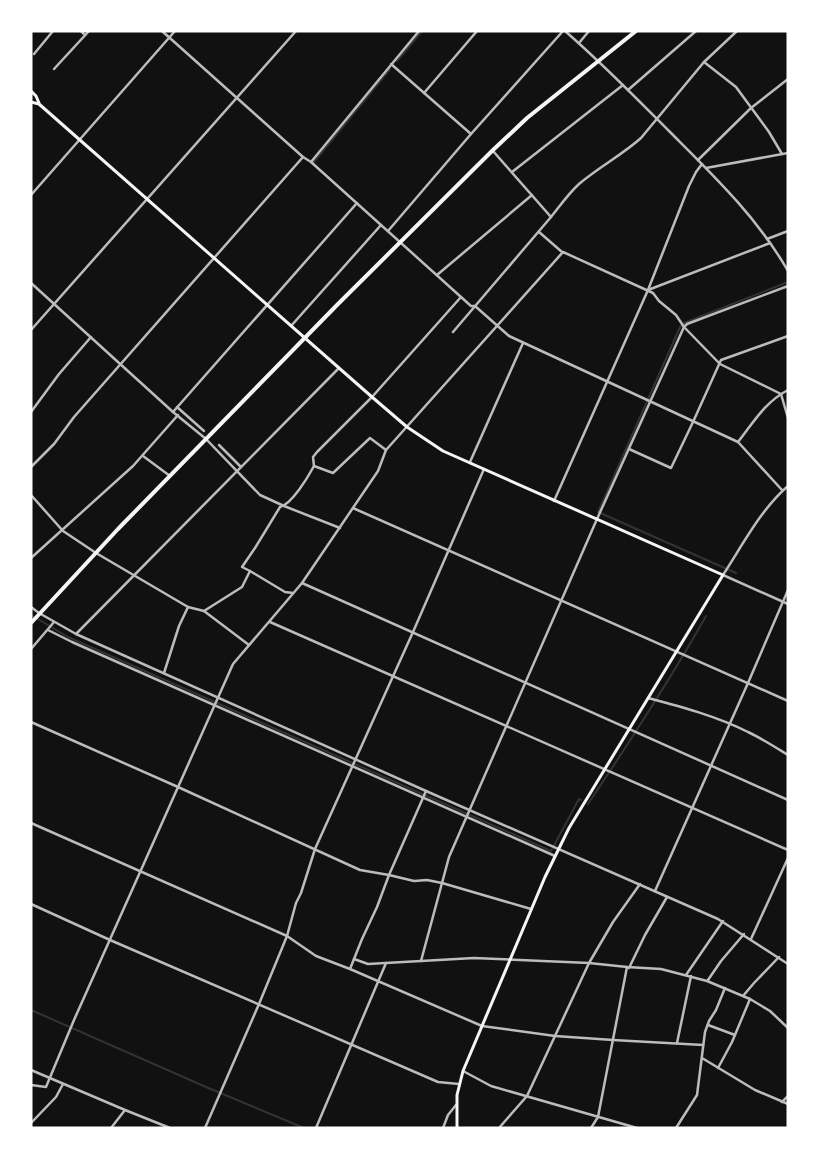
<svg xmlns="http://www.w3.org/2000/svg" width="819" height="1159" font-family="'Varela Round',sans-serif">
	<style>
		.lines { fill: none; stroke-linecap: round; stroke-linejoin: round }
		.stream { stroke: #333; stroke-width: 2 }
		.minor { stroke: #bcbcbc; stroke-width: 2.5 }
		.tertiary { stroke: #bcbcbc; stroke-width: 2.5 }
		.secondary { stroke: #f5f5f5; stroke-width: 3 }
		.trunk { stroke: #f5f5f5; stroke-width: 4 }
	</style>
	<rect width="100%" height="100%" fill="#111"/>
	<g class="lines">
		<!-- stream -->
		<g class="stream">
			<path d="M397 61 422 31"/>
			<path d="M313 163 390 69"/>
			<path d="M736 573 598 512 680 327 684 323 788 282"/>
			<path d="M31 615 68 637 551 851 579 799 581 800"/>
			<path d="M588 804C629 743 670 680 706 616"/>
			<path d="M31 1010 206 1087 304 1128"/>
		</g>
		<!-- minor -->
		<g class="minor">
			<path d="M81 31 85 35"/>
			<path d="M162 31 303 157 311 162 471 306H475L509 336 738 442 782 490"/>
			<path d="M579 43 589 31"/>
			<path d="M34 54 53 31"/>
			<path d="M704 62 736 87 769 132 782 154"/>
			<path d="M391 64 471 134"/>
			<path d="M54 69 89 31"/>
			<path d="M628 90 696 31"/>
			<path d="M424 93 477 31"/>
			<path d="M493 151 551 217"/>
			<path d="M698 160 751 108 788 79"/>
			<path d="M311 162 419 31"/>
			<path d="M706 168 788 153"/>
			<path d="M512 172 623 85"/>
			<path d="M31 195 175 31"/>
			<path d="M388 231 471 134 563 31"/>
			<path d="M539 232 562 252"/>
			<path d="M767 239 788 231"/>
			<path d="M437 275 532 195"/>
			<path d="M31 283 173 412 206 439 260 495 284 506 340 528"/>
			<path d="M648 290 770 243"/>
			<path d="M291 326 381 225"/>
			<path d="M31 330 296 31"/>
			<path d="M453 332 551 217C560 206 568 194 579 184 599 167 622 155 641 138L704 62 737 31"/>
			<path d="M177 407 204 431"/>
			<path d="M31 412 59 374 91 337"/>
			<path d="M173 412 357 203"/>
			<path d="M738 442C753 423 765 402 788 390"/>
			<path d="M219 445 241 467"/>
			<path d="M629 449 671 468 693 422 721 360 788 336"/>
			<path d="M143 456 170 476"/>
			<path d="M470 462 523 343"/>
			<path d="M314 466 313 457 317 452 372 397 461 297"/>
			<path d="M31 467 54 444 74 417 303 157"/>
			<path d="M31 495 63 531 96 553 188 607 204 611 249 645"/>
			<path d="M554 501 648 290 689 186 696 172 702 164"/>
			<path d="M353 508 788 701"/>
			<path d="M31 558 133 466 178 415"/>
			<path d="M250 571 285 592 293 593"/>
			<path d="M302 583 788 800"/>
			<path d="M31 607 39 613"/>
			<path d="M204 611 242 587 250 571 242 567 255 548 280 507C292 504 308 477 314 466L333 473 370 438 386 450"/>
			<path d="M270 622 788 850"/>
			<path d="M48 630 72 642 555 856"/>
			<path d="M76 634 339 368"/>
			<path d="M31 649 54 622"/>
			<path d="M164 673 179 626 188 607"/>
			<path d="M648 698C682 707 716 716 748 732 761 738 775 747 788 755"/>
			<path d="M31 722 178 787 360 870 389 875 414 881 427 880 442 883 531 909"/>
			<path d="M31 823 287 936 316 956 350 969 482 1026 555 1036 613 1040 703 1045"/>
			<path d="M655 891 748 683 788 590"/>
			<path d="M31 904 110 940 438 1082 459 1084"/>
			<path d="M751 939 788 858"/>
			<path d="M354 959 368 964 474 958 589 963 627 967 661 969 707 981 750 999 770 1011 788 1028"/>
			<path d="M421 961 449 857 597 519 684 327 687 324 788 286"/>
			<path d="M629 968 645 935 667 897"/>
			<path d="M350 969 362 939 377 907 389 875 426 791"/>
			<path d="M686 975 723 921"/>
			<path d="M708 980 721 961 744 934"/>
			<path d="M743 996 754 983 779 957"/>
			<path d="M708 1025 735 1035"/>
			<path d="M677 1043 691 976"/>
			<path d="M702 1058 755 1090 788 1104"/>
			<path d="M718 1068 732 1042 750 999"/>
			<path d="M463 1071 491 1086 637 1128"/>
			<path d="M31 1085 46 1087 74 1020 233 664 302 583 378 471 386 450 563 252 653 293 659 301 676 315 684 327 720 364 781 394 788 418"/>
			<path d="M782 1102 788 1096"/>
			<path d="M31 1123 56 1097 63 1084"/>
			<path d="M111 1128 125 1110"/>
			<path d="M205 1128 259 1004 287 936 296 903 301 893 315 849 413 632 484 469"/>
			<path d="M316 1128 386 963"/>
			<path d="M443 1128 448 1115 456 1105"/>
			<path d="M499 1128 527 1096 589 963 613 922 640 884"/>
			<path d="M591 1128 598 1117 627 967"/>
			<path d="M676 1128 697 1095 705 1032 709 1021 716 1010 725 988"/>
		</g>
		<!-- tertiary -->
		<g class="tertiary">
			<path d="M565 31C602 63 636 98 670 132 713 175 757 217 788 271"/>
			<path d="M788 486C761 509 742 546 723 575L788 604"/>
			<path d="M39 613 76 634 426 791 718 919 788 964"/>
			<path d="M31 1070 125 1110 170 1128"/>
		</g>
		<!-- secondary -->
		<g class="secondary">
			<path d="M31 91 36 96 39 103"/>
			<path d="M31 102 39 104 372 397 407 427 443 451 723 575 569 828 545 877 463 1071 457 1095V1128"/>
		</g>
		<!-- trunk -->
		<path class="trunk" d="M31 623 118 529 337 305 493 150 527 118 636 31"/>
	</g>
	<!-- border -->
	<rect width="819" height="1159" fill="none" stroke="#ffffff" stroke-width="65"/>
</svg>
